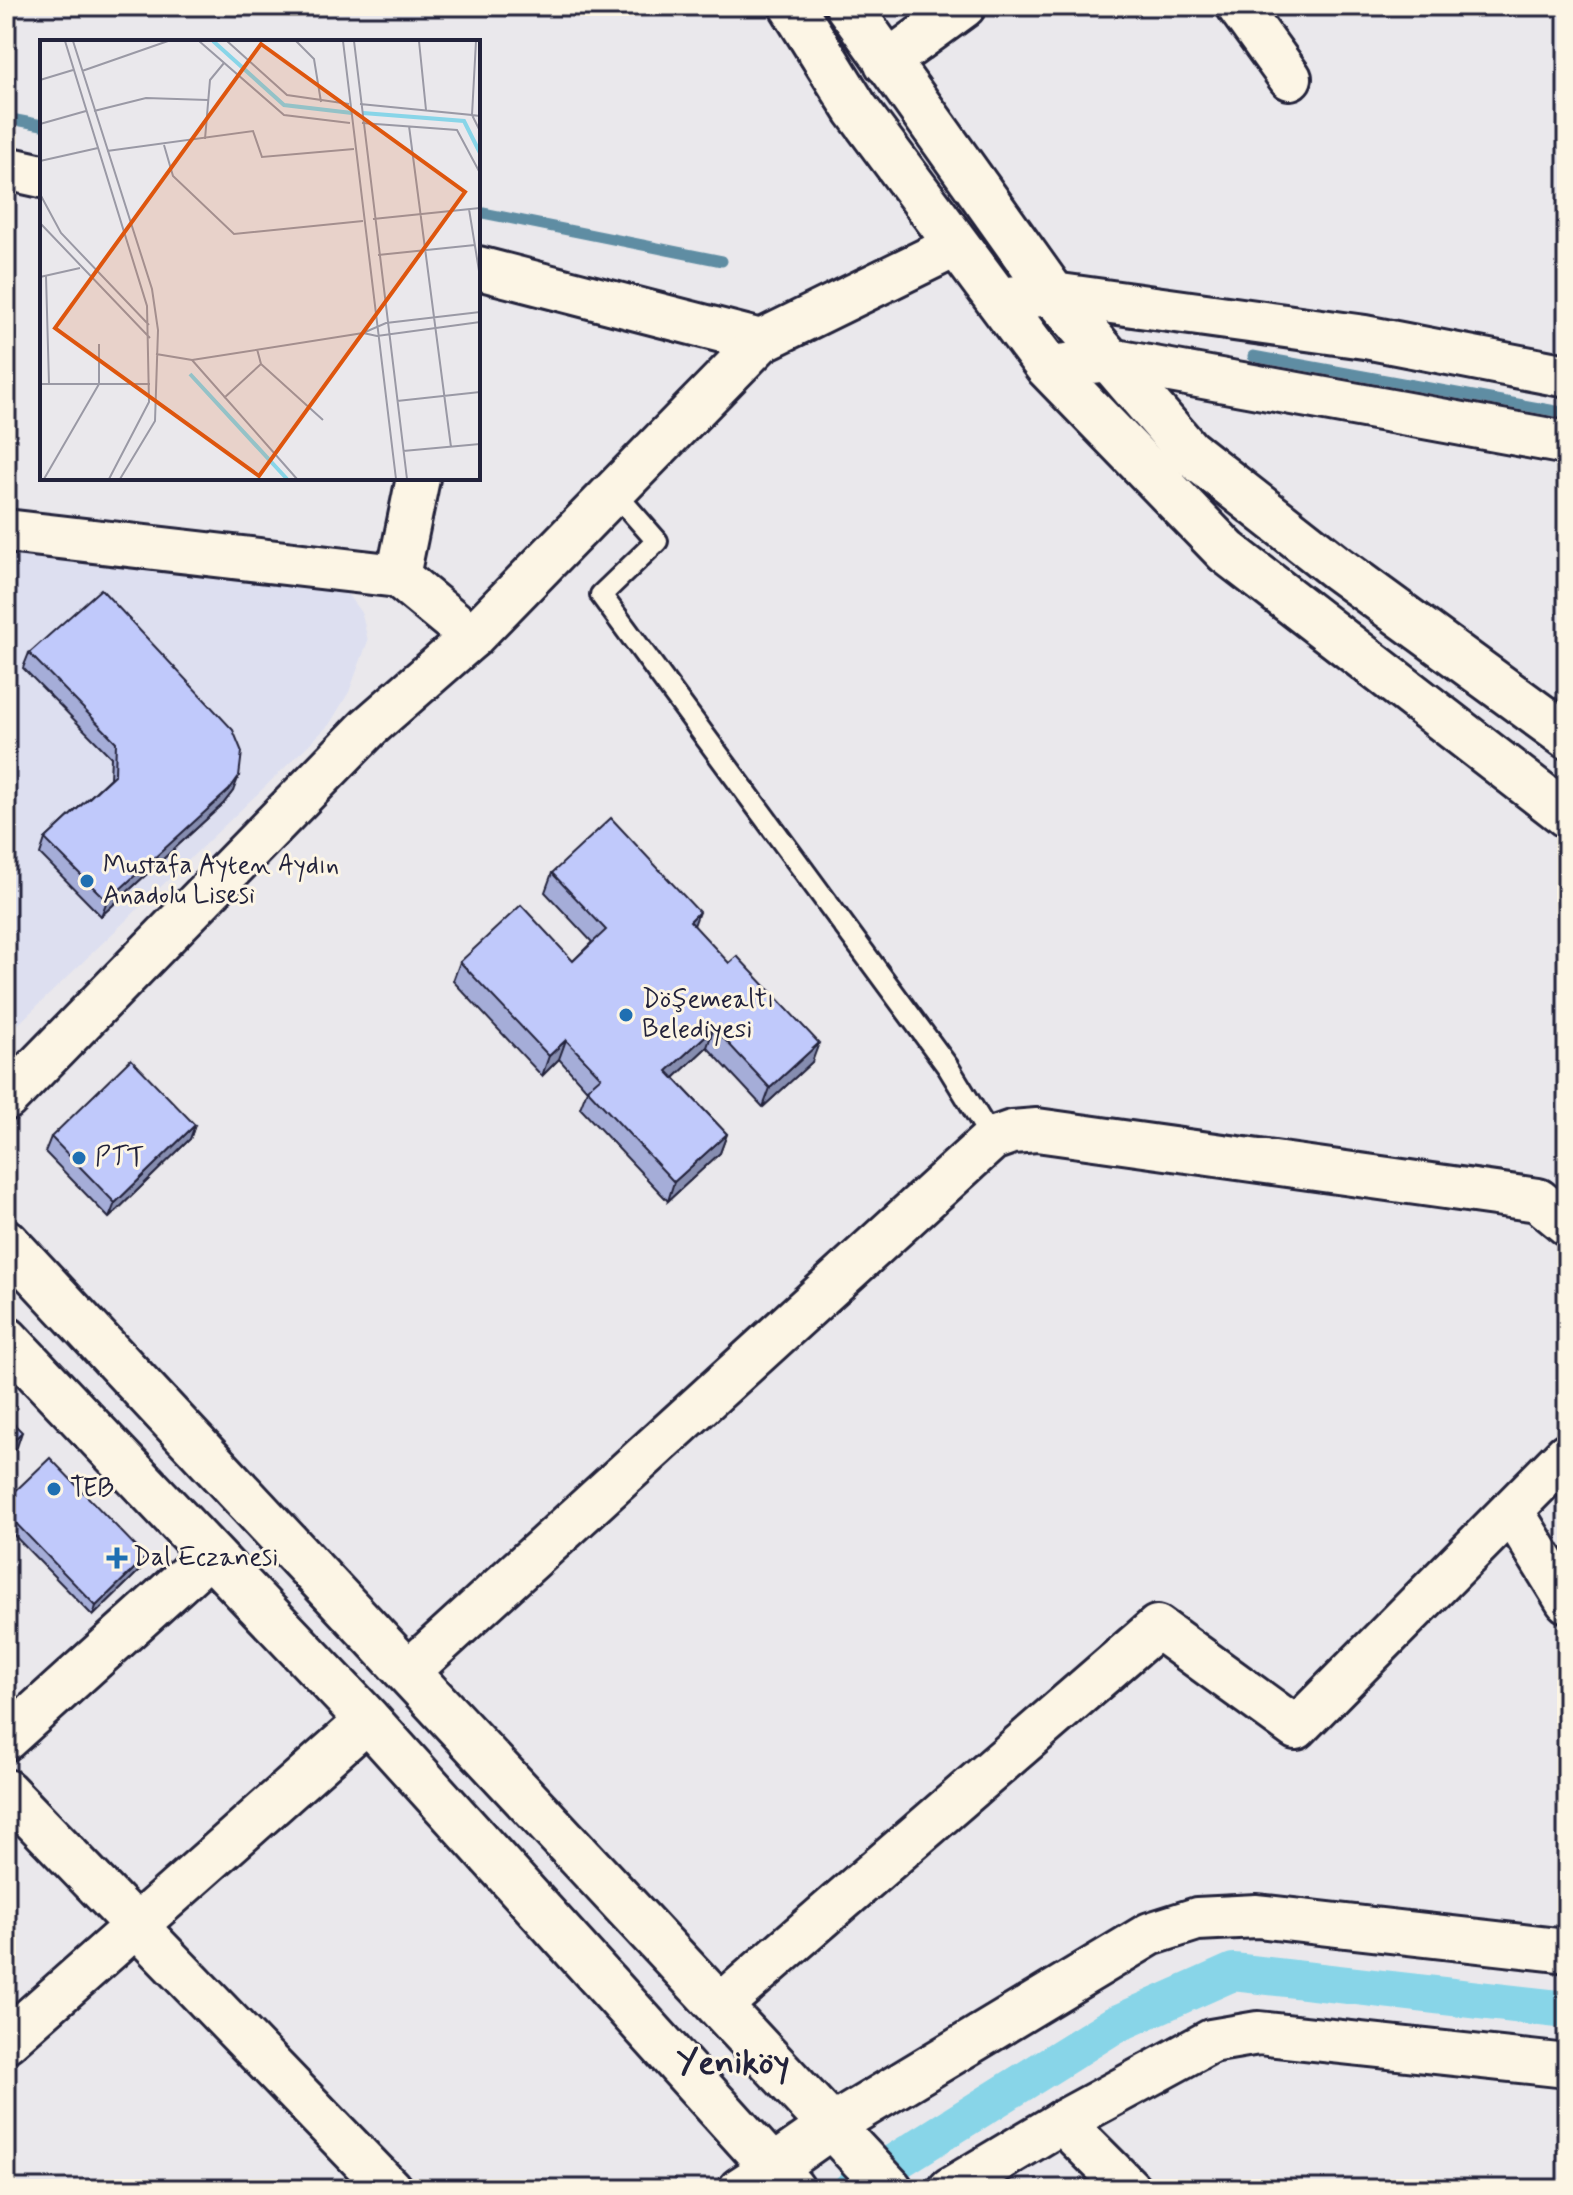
<svg xmlns="http://www.w3.org/2000/svg" width="1573" height="2195" font-family="Mynerve,sans-serif">
	<style>
		.built { fill: #dddff0 }
		.lines { fill: none; stroke-linecap: round; stroke-linejoin: round }
		.stream { stroke: #5f8da3; stroke-width: 11 }
		.canal { stroke: #88d5e8; stroke-width: 38 }
		.service-casing { stroke: #22223b; stroke-width: 26 }
		.minor-casing { stroke: #22223b; stroke-width: 48 }
		.tertiary-casing { stroke: #22223b; stroke-width: 50 }
		.secondary-casing { stroke: #22223b; stroke-width: 50 }
		.service { stroke: #fcf5e5; stroke-width: 20 }
		.minor { stroke: #fcf5e5; stroke-width: 42 }
		.tertiary { stroke: #fcf5e5; stroke-width: 44 }
		.secondary { stroke: #fcf5e5; stroke-width: 44 }
		.wall { fill: #a5add8; stroke: #22223b; stroke-width: 2 }
		.shaded-wall { fill: #868db0; stroke: #22223b; stroke-width: 2 }
		.building { fill: #c0c9fb; stroke: #22223b; stroke-width: 2 }
		.poi-dot { fill: #1f6fb2; stroke: #fcf5e5; stroke-width: 3 }
		.labels { text-anchor: middle; dominant-baseline: central; stroke-width: 6; stroke-linejoin: round; paint-order: stroke }
		.poi-label { font-size: 26px; fill: #22223b; stroke: #fcf5e5; text-anchor: start }
		.district-label { font-size: 34px; font-weight: bold; fill: #22223b; stroke: #fcf5e5 }
		.inset-river { fill: none; stroke: #88d5e8; stroke-width: 4 }
		.inset-road { fill: none; stroke: #9a99a5; stroke-width: 2 }
		.view { fill: #de560e; fill-opacity: 0.15; stroke: #de560e; stroke-width: 4 }
		.inset-edge { fill: none; stroke: #22223b; stroke-width: 4 }
	</style>
	<rect width="100%" height="100%" fill="#eae8ec"/>
	<filter id="ink" filterUnits="userSpaceOnUse"><feTurbulence type="fractalNoise" baseFrequency=".0125" numOctaves="2"/><feDisplacementMap in="SourceGraphic" scale="16" xChannelSelector="R" yChannelSelector="G"/><feConvolveMatrix kernelMatrix="1 2 1 2 8 2 1 2 1" color-interpolation-filters="sRGB"/></filter>
	<g filter="url(#ink)">
		<!-- built -->
		<path class="built" d="M6 547 345 591 362 614 368 641 349 692 329 725 6 1036Z"/>
		<g class="lines">
			<!-- stream -->
			<g class="stream">
				<path d="M6 118 42 125"/>
				<path d="M478 212 722 261"/>
				<path d="M1253 356 1567 413"/>
			</g>
			<!-- canal -->
			<path class="canal" d="M852 2189 1114 2025 1233 1972 1567 2010"/>
			<defs>
				<path id="service" d="M614 492 657 541 601 595 948 1067 992 1139"/>
				<g id="minor">
					<path d="M1238 6 1290 78"/>
					<path d="M886 63 964 6"/>
					<path d="M6 168 42 176"/>
					<path d="M478 268 761 341 957 245"/>
					<path d="M997 299 1053 294 1365 337 1567 376"/>
					<path d="M1048 367 1110 360 1567 443"/>
					<path d="M418 478 398 576 472 637"/>
					<path d="M6 531 398 576"/>
					<path d="M6 1099 369 727 472 637 761 341"/>
					<path d="M1512 1511 1567 1601"/>
					<path d="M409 1671 992 1139 1012 1132 1037 1130 1538 1200 1567 1224"/>
					<path d="M6 1739 211 1554"/>
					<path d="M6 1791 390 2189"/>
					<path d="M721 2005 1157 1627 1296 1728 1567 1454"/>
					<path d="M6 2041 368 1720"/>
					<path d="M1062 2122 1129 2189"/>
					<path d="M833 2125 1150 1934 1197 1919 1257 1916 1567 1951"/>
					<path d="M740 2189 772 2168"/>
					<path d="M950 2189 1062 2122 1211 2041 1258 2033 1567 2066"/>
				</g>
				<g id="tertiary">
					<path d="M792 6 856 109 1048 367 1227 552 1567 815"/>
					<path d="M848 6 1053 294 1188 451 1337 568 1567 736"/>
				</g>
				<g id="secondary">
					<path d="M6 1242 890 2189"/>
					<path d="M6 1339 368 1720 792 2189"/>
					<path d="M772 2168 833 2125"/>
				</g>
			</defs>
			<!-- service casing -->
			<use href="#service" class="service-casing"/>
			<!-- minor casing -->
			<use href="#minor" class="minor-casing"/>
			<!-- tertiary casing -->
			<use href="#tertiary" class="tertiary-casing"/>
			<!-- secondary casing -->
			<use href="#secondary" class="secondary-casing"/>
			<!-- service -->
			<use href="#service" class="service"/>
			<!-- minor -->
			<use href="#minor" class="minor"/>
			<!-- tertiary -->
			<use href="#tertiary" class="tertiary"/>
			<!-- secondary -->
			<use href="#secondary" class="secondary"/>
		</g>
		<!-- wall -->
		<g class="wall">
			<path d="M29 653 233 791 223 804 101 916 40 854 45 839 110 778 111 757 23 668Z"/>
			<path d="M552 873 694 926 812 1062 763 1107 707 1047 674 1078 727 1134 720 1153 668 1201 580 1108 587 1090 559 1059 542 1076 453 981 460 962 573 961 592 942 545 892Z"/>
			<path d="M195 1125 190 1139 109 1218 45 1152 51 1137Z"/>
			<path d="M6 1500 143 1567 93 1616 6 1527Z"/>
		</g>
		<!-- shaded-wall -->
		<g class="shaded-wall">
			<path d="M239 776 233 791 223 804 101 916 107 901Z"/>
			<path d="M699 912 692 931 690 921Z"/>
			<path d="M714 1028 707 1047 661 1090 667 1071Z"/>
			<path d="M566 1040 559 1059 542 1076 549 1056Z"/>
			<path d="M819 1043 812 1062 763 1107 770 1088Z"/>
			<path d="M195 1125 190 1139 109 1218 115 1203Z"/>
			<path d="M727 1134 720 1153 668 1201 674 1182Z"/>
			<path d="M22 1432 17 1447 6 1457V1448Z"/>
			<path d="M146 1557 143 1567 93 1616 96 1606Z"/>
		</g>
		<!-- building -->
		<g class="building">
			<path d="M101 589 233 730 242 752 239 776 229 790 107 901 45 839 115 774 116 742 29 653Z"/>
			<path d="M611 818 699 912 690 921 729 963 737 956 819 1043 770 1088 714 1028 667 1071 727 1134 674 1182 587 1089 601 1077 566 1040 549 1056 460 962 521 905 573 961 606 930 552 873Z"/>
			<path d="M131 1059 195 1125 115 1203 51 1137Z"/>
			<path d="M6 1416 22 1432 6 1448Z"/>
			<path d="M50 1458 146 1557 96 1606 6 1513V1500Z"/>
		</g>
	</g>
	<!-- markers -->
	<g class="poi-dot">
		<circle cx="87" cy="881" r="8"/>
		<circle cx="626" cy="1015" r="8"/>
		<circle cx="79" cy="1158" r="8"/>
		<circle cx="54" cy="1489" r="8"/>
		<path d="M113 1546h8v8h8v8h-8v8h-8v-8h-8v-8h8z"/>
	</g>
	<g class="labels">
		<!-- poi labels -->
		<g class="poi-label">
			<text x="103" y="866">Mustafa Ayten Aydın<tspan x="103" dy="30">Anadolu Lisesi</tspan></text>
			<text x="642" y="1000">Döşemealtı<tspan x="642" dy="30">Belediyesi</tspan></text>
			<text x="95" y="1158">PTT</text>
			<text x="70" y="1489">TEB</text>
			<text x="133" y="1558">Dal Eczanesi</text>
		</g>
		<!-- district labels -->
		<g class="district-label">
			<text x="733" y="2063">Yeniköy</text>
		</g>
	</g>
	<!-- overview -->
	<g transform="translate(40 40)">
		<rect width="440" height="440" fill="#eae8ec"/>
		<path class="inset-river" d="M173 1 244 65 312 73M323 73 424 81 440 113M150 334 247 439"/>
		<path class="inset-road" d="M25 1 107 266 109 362 69 439M33 1 112 249 118 290 115 381 80 439M159 1 244 75 310 83M187 1 247 55 309 64M256 1 274 19 281 62M303 1 356 439M314 1 367 439M379 1 386 70M436 1 432 75 440 76M42 31 128 1M0 40 33 30M320 64 432 75 440 91M54 71 106 58 168 60M322 83 417 90 440 133M0 84 46 71M369 86 411 407M165 99 170 40 184 23M124 105 133 136 194 194 323 181M67 111 213 91 222 117 314 109M0 121 58 108M0 154 21 193 109 285M429 169 440 237M333 179 440 168M0 183 110 298M338 215 435 205M6 236 9 344M0 237 40 228M323 293 337 296 440 282M116 314 152 320 257 439M152 320 323 293 346 283 440 272M221 324 283 380M0 344H110M184 358 221 324 217 309M357 361 440 352M363 411 440 404M4 439 59 344V304"/>
		<path class="view" d="M221 4 425 152 219 436 15 288Z"/>
		<rect width="440" height="440" class="inset-edge"/>
	</g>
	<!-- margin -->
	<rect width="1573" height="2195" fill="none" stroke="#fcf5e5" stroke-width="32"/>
	<rect x="16" y="16" width="1541" height="2163" fill="none" stroke="#22223b" stroke-width="3" filter="url(#ink)"/>
</svg>
